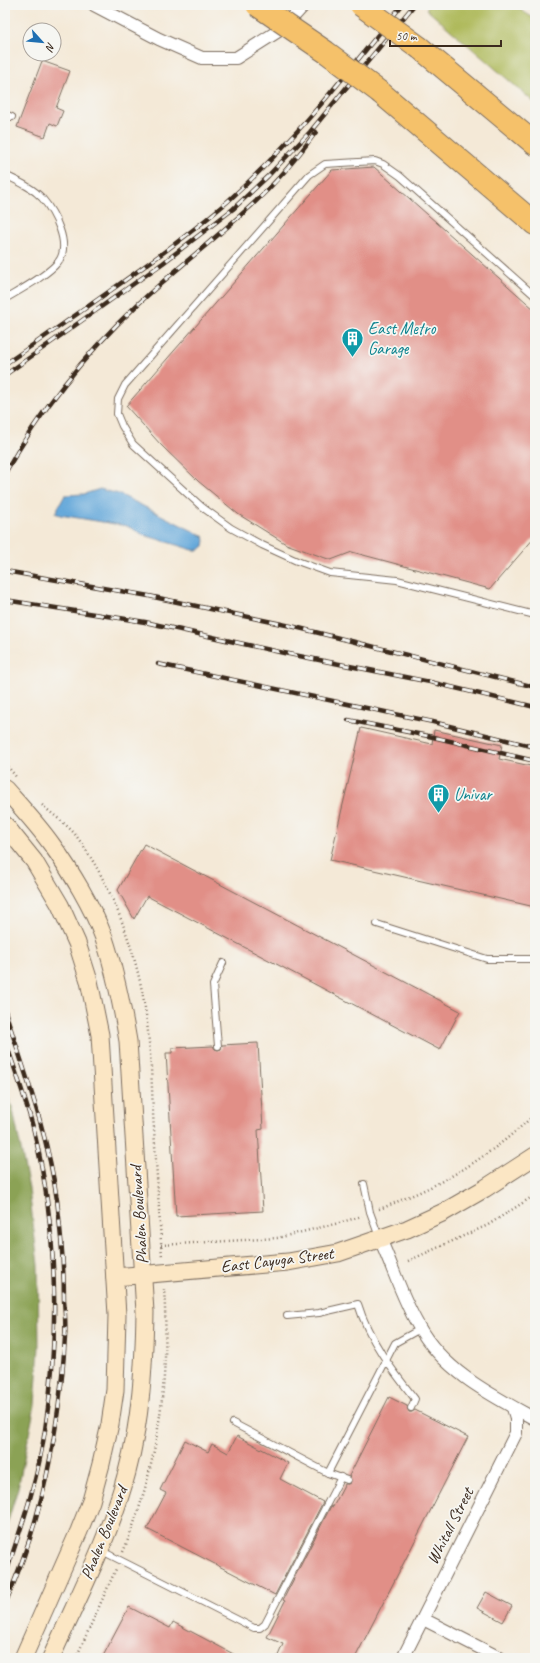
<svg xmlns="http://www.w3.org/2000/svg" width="540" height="1663" font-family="Caveat,sans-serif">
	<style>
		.green { fill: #afba5c; stroke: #75723d }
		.forest { fill: #8ba254; stroke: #636639 }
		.water { fill: #65a8da; stroke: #50697c }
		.building { fill: #e18f87 }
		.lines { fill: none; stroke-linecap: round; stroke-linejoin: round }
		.service-casing { stroke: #7c6d5f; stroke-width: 8 }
		.minor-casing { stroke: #7c6d5f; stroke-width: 14 }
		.secondary-casing { stroke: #7c6d5f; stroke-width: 19 }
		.motorway-casing { stroke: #7c6d5f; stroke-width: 24 }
		.path { stroke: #7c6d5f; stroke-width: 2.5; stroke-dasharray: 1 3; stroke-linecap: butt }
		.service { stroke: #fff; stroke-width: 6 }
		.minor { stroke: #fff; stroke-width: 12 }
		.secondary { stroke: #fbe6c4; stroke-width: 17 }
		.motorway { stroke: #f5c16b; stroke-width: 22 }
		.rail-casing { stroke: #3b2a1e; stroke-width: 4.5 }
		.rail { stroke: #f6f6f2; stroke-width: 3; stroke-dasharray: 9; stroke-linecap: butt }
		.motorway-bridge-casing { stroke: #7c6d5f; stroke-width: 24; stroke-linecap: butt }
		.motorway-bridge { stroke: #f5c16b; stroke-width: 22 }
		.labels { text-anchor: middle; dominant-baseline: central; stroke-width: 3.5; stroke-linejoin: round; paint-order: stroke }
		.culture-label { font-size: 17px; fill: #0d838f; stroke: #f6f6f2; text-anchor: start }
		.street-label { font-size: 17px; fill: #3b2a1e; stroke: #f6f6f2 }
	</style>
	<rect width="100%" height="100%" fill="#f6f6f2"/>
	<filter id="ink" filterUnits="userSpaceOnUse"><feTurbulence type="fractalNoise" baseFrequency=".025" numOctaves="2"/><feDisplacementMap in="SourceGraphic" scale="8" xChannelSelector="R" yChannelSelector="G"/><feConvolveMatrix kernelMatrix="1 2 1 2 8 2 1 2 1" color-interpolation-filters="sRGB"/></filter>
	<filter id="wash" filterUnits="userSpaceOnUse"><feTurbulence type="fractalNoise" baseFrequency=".012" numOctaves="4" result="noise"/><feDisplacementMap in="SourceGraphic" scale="16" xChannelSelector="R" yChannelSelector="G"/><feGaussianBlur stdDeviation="0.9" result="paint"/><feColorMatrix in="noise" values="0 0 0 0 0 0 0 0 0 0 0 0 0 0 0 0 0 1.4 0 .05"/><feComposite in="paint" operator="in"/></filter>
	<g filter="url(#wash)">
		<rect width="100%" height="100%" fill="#f4e9d7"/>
		<!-- green -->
		<path class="green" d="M429 5H513L535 19V103L426 9Z"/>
		<!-- forest -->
		<path class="forest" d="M5 1087 13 1110 29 1189 38 1265 39 1347 35 1405 18 1488 5 1531V1438L7 1420 5 1409Z"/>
		<!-- water -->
		<path class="water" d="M100 489 119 494 203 536 205 540 204 546 199 550H193L144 535 127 526 60 515 55 513 65 495 84 494Z"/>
		<g id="blocks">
			<!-- building -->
			<g class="building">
				<path d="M42 61 70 71 56 108 63 111 57 126 50 123 45 137 17 127Z"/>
				<path d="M374 167 535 310V537L490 589 352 552 331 560 286 544 238 514 198 481 161 445 126 406 332 170Z"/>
				<path d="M361 728 432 744 434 730 502 745 499 759 535 767V907L330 860Z"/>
				<path d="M144 844 460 1011 440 1050 147 896 134 919 118 890Z"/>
				<path d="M258 1043 263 1129 258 1130 263 1211 176 1216 166 1053H172V1048L213 1046 215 1049 218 1050 221 1049 222 1045Z"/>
				<path d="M389 1397 407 1406 409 1412H412L415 1410 468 1437 355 1658H277L283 1644 267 1637 285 1601 283 1600 331 1506 333 1507 345 1484H348L351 1482V1479L349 1476Z"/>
				<path d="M237 1436 288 1463 280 1479 323 1502 275 1595 147 1529 166 1493 160 1490 185 1440 208 1452 212 1444 228 1453Z"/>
				<path d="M486 1592 512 1606 503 1622 477 1608Z"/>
				<path d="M129 1607 170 1628 173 1622 241 1658H102Z"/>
			</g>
		</g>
	</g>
	<g filter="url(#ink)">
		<use href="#blocks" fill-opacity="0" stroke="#7c6d5f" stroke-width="1"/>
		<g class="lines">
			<defs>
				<g id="service">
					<path d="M5 114 12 117"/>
					<path d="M5 175C17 181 32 187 42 198 54 212 72 245 58 262 48 275 20 290 5 299"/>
					<path d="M535 296 400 176 383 164 375 161 325 164 309 175 125 385 118 399 117 414 122 426 133 444 202 507 231 528 262 545 297 561 330 573 397 580 535 615"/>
					<path d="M377 924 487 959H535"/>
					<path d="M218 1046 213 985 223 963"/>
					<path d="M364 1184 370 1212 379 1237"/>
					<path d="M287 1316 319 1313 358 1304C369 1340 392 1370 415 1399L411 1408"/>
					<path d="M233 1423 328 1473 347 1480"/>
					<path d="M328 1473 395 1343 420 1329"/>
					<path d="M100 1550 254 1628H260L265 1624 341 1477"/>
				</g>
				<g id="minor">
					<path d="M94 5 159 39 202 58H236L283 28 304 5"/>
					<path d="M380 1239C393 1267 402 1298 418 1325 443 1371 491 1395 535 1419"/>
					<path d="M423 1619 500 1658"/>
					<path d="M403 1658 516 1433V1418L513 1408"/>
				</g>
				<g id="secondary">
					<path d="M5 789C21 807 38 825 52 845 71 871 93 908 104 938 115 971 122 1006 128 1041L145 1312C144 1366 141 1420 127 1472 110 1537 78 1597 51 1658"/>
					<path d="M5 825 34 861 60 905 77 943 89 981 100 1035 117 1315 115 1390 110 1424 101 1464 91 1501 79 1531 23 1658"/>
					<path d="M115 1277 288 1262 338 1253 407 1229 444 1212 484 1189 535 1156"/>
				</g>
				<g id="motorway">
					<path d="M420 48 535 144"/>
					<path d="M381 93 535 224"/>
				</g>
			</defs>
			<!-- service casing -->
			<use href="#service" class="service-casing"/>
			<!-- minor casing -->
			<use href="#minor" class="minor-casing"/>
			<!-- secondary casing -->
			<use href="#secondary" class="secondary-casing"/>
			<!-- motorway casing -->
			<use href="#motorway" class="motorway-casing"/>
			<!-- path -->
			<g class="path">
				<path d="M5 763 17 778"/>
				<path d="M42 805C52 814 65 823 74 833 115 887 142 965 148 1032 151 1059 152 1086 153 1113 156 1161 159 1209 162 1258"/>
				<path d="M379 1209C389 1206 398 1201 408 1197 455 1178 498 1149 535 1114"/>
				<path d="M161 1245 277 1238 339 1223 362 1216"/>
				<path d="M408 1261 488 1225 535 1195"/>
				<path d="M123 1552C158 1468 170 1379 164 1289"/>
				<path d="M76 1658 116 1569"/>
			</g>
			<!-- service -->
			<use href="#service" class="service"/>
			<!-- minor -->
			<use href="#minor" class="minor"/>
			<!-- secondary -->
			<use href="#secondary" class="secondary"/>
			<!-- motorway -->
			<use href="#motorway" class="motorway"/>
			<defs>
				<g id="rail">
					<path d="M5 364C39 341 73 317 107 293 148 264 189 235 227 202 293 143 347 73 402 5"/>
					<path d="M5 375 163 263 233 209 268 176 310 132 414 5"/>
					<path d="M5 473C40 411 84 355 136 306 173 271 214 240 252 205 276 183 297 158 316 132"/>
					<path d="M5 571 149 596 291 626 535 687"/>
					<path d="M5 600 145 622 284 653 430 682 535 707"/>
					<path d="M158 664 433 722 535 747"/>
					<path d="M348 720 433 737 535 761"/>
					<path d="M5 1011C25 1073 48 1135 57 1200 61 1233 64 1267 64 1300 65 1313 66 1325 65 1337 62 1394 52 1463 36 1518 28 1547 17 1576 5 1604"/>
					<path d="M5 1041C15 1069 25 1098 33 1127 57 1223 60 1333 45 1430 38 1480 21 1528 5 1576"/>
				</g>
			</defs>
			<!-- rail casing -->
			<use href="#rail" class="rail-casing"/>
			<!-- rail -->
			<use href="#rail" class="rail"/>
			<defs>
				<g id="motorway-bridge">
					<path d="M257 5 326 52 381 93"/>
					<path d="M361 5 420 48"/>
				</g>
			</defs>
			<!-- motorway-bridge casing -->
			<use href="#motorway-bridge" class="motorway-bridge-casing"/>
			<!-- motorway-bridge -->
			<use href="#motorway-bridge" class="motorway-bridge"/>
		</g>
	</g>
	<!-- icons -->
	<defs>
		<symbol id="building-pin" viewBox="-11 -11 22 30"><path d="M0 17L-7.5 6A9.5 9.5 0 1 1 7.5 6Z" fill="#0f9aa8" stroke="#f6f6f2"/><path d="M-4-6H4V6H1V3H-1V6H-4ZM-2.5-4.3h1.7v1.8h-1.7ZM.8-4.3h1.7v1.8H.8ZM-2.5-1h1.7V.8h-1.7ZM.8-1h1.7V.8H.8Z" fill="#fff"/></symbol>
	</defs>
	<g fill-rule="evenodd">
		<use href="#building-pin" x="340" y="326" width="25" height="34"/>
		<use href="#building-pin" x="426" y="782" width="25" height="34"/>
	</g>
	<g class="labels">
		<!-- culture labels -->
		<g class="culture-label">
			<text x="368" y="328">East Metro<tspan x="368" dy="20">Garage</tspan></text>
			<text x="454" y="794">Univar</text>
		</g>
		<!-- street labels -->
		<g class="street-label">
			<text transform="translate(139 1215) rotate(-94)">Phalen Boulevard</text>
			<text transform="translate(277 1260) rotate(-7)">East Cayuga Street</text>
			<text transform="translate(450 1526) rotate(-63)">Whitall Street</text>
			<text transform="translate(104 1533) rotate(-68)">Phalen Boulevard</text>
		</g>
	</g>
	<!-- margin -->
	<rect width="540" height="1663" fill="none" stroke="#f6f6f2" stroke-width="20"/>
	<!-- north arrow -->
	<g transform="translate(42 42) rotate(117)"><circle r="19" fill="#f6f6f2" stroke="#aba49d"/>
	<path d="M0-3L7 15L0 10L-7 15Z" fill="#1f6fb2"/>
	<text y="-6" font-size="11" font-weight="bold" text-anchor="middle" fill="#3b2a1e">N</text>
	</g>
	<!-- scale -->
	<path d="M390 40v6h111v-6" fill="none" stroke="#3b2a1e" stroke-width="2"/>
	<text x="396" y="40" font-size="12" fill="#3b2a1e" stroke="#f6f6f2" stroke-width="3" paint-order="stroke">50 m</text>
</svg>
